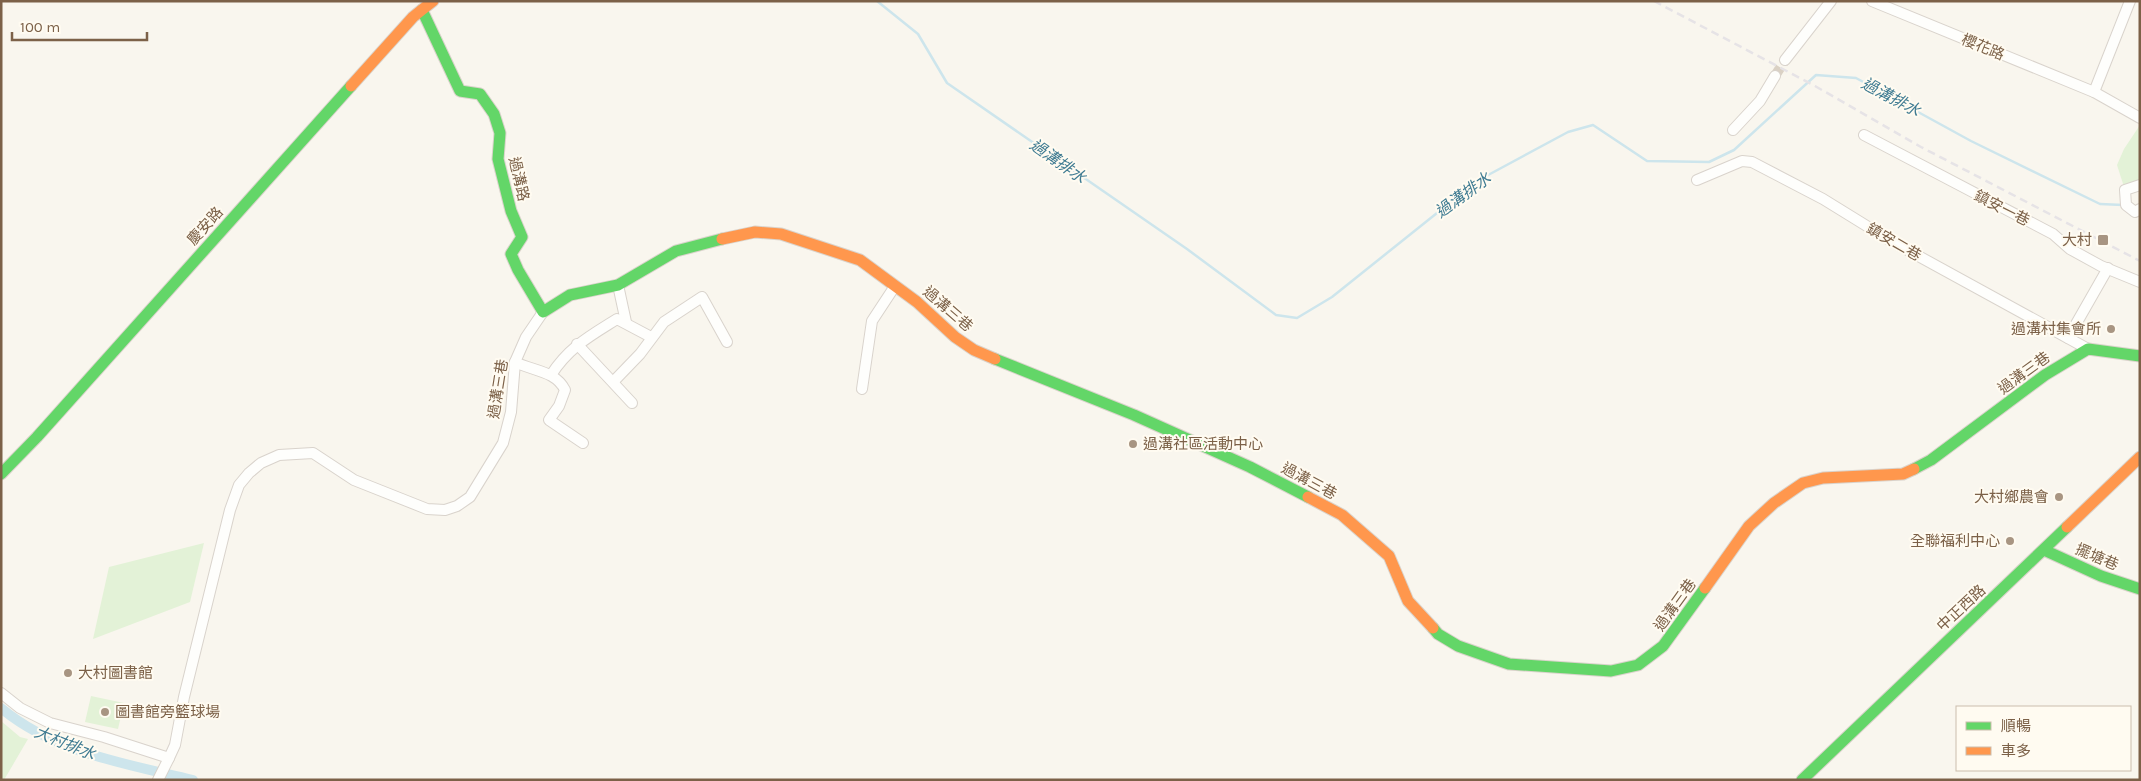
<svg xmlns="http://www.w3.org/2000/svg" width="2141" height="781" font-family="Karla,'Noto Sans TC',sans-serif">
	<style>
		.green { fill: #e3f2d7 }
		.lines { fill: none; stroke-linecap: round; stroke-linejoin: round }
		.stream { stroke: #cde5ec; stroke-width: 2.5 }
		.canal { stroke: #cde5ec; stroke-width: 10 }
		.street-tunnel { stroke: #dad1c4; stroke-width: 10; stroke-dasharray: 10 5; stroke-linecap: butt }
		.street-casing { stroke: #d9d3cc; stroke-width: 12 }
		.fast-casing { stroke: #dad3cb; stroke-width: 13 }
		.slow-casing { stroke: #dad3cb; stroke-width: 13 }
		.street { stroke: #fefefc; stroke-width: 10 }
		.fast { stroke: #63d668; stroke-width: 11 }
		.slow { stroke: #ff974d; stroke-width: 11 }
		.rail { stroke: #e6e3e6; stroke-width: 2.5; stroke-dasharray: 8 5; stroke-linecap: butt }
		.poi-dot { fill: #a89582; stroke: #fffbf1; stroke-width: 2 }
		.labels { text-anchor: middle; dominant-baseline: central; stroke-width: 4; stroke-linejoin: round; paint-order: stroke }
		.street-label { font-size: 15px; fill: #7c6148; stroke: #fffbf1 }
		.poi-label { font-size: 15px; fill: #7c6148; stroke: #fffbf1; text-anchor: end }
		.water-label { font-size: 16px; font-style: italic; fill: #3f7b92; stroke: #fffbf1 }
	</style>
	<rect width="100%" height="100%" fill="#f9f6ee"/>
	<!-- green -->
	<g class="green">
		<path d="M2140 125V184L2125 190 2117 165 2124 149Z"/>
		<path d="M204 543 190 602 93 639 109 567Z"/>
		<path d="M91 696 124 703 118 729 85 722Z"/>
		<path d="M1 721 20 737 28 739 4 780H1Z"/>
	</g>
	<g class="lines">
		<!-- stream -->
		<path class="stream" d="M877 1 918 34 947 83 1187 249 1276 315 1297 318 1332 297 1477 181 1568 132 1593 125 1647 161 1709 162 1734 150 1816 75 1856 78 1971 141 2100 204 2123 205"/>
		<!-- canal -->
		<path class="canal" d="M1 708C55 753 127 764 193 780"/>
		<!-- street-tunnel -->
		<path class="street-tunnel" d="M1775 76 1785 60"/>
		<defs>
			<g id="street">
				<path d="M1872 1 2094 92 2140 118"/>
				<path d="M1785 60 1831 1"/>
				<path d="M2094 92 2130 1"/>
				<path d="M1733 130 1760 101 1775 76"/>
				<path d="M1864 135 2053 234 2070 249 2101 266 2140 282"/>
				<path d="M1697 180 1742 161 1752 162 1823 199 1891 241 2088 349"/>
				<path d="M2140 185 2125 190 2126 205 2135 212 2140 209"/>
				<path d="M618 285 626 322"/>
				<path d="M2068 338 2108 268"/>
				<path d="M577 344 632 403"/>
				<path d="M515 362C533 371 556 371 565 390L559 406 549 420 583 443"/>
				<path d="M551 375C569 347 590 336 617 319L651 337"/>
				<path d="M613 382 640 354 664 322 702 297 727 342"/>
				<path d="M862 389 872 321 895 286"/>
				<path d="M1 693 20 708 50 723 104 737 169 758 175 745 184 697 230 510 239 485 249 473 261 463 279 455 313 453 354 480 427 509 445 510 457 506 470 497 503 443 511 412 515 362 526 337 543 312"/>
				<path d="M158 780 169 758"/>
			</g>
			<g id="fast">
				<path d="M422 10 460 91 480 94 494 114 500 133 498 159 511 211 522 237 511 254 518 270 543 312 570 295 618 285 676 251 722 239"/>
				<path d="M995 359 1134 415 1250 467 1308 497"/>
				<path d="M1914 469 1931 460 2045 375 2088 349 2140 356"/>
				<path d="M1 474 37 437 351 86"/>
				<path d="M2044 550 2101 576 2140 589"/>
				<path d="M1433 628 1438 634 1458 646 1509 664 1611 671 1638 665 1663 646 1705 588"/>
				<path d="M1802 780 2067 527"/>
			</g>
			<g id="slow">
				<path d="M351 86 413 17 433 1"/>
				<path d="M722 239 755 232 781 234 860 260 917 302 955 337 974 350 995 359"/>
				<path d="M1308 497 1342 515 1389 556 1408 601 1433 628"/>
				<path d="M2067 527 2140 457"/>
				<path d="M1705 588 1749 526 1774 503 1803 483 1823 478 1903 474 1914 469"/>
			</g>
		</defs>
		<!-- street casing -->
		<use href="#street" class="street-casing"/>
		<!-- fast casing -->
		<use href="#fast" class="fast-casing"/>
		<!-- slow casing -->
		<use href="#slow" class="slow-casing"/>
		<!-- street -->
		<use href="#street" class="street"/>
		<!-- fast -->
		<use href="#fast" class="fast"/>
		<!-- slow -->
		<use href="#slow" class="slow"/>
		<!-- rail -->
		<path class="rail" d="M1654 1 1815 86 1921 147 2140 261"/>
	</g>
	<!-- markers -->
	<g class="poi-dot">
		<rect x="2097" y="234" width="12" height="12" rx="2.5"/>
		<circle cx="2111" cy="329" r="5"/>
		<circle cx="1133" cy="444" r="5"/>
		<circle cx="2059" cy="497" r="5"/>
		<circle cx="2010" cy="541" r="5"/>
		<circle cx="68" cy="673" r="5"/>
		<circle cx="105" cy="712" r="5"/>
	</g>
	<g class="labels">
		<!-- street labels -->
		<g class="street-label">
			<text transform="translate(1983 47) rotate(22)">櫻花路</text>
			<text transform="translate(519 179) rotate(77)">過溝路</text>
			<text transform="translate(2002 208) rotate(27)">鎮安一巷</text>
			<text transform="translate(205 226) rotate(-48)">慶安路</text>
			<text transform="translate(1894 242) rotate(30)">鎮安二巷</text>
			<text transform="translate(948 309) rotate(41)">過溝三巷</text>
			<text transform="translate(2024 373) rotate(-36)">過溝三巷</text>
			<text transform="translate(498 389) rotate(-81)">過溝三巷</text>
			<text transform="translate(1309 481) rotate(28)">過溝三巷</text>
			<text transform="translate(2097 557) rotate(23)">擺塘巷</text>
			<text transform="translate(1675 605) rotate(-54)">過溝三巷</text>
			<text transform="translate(1961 608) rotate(-43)">中正西路</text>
		</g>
		<!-- poi labels -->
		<g class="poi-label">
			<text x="2092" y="240">大村</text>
			<text x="2101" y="329">過溝村集會所</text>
			<text x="1143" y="444" text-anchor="start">過溝社區活動中心</text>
			<text x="2049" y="497">大村鄉農會</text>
			<text x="2000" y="541">全聯福利中心</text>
			<text x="78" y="673" text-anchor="start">大村圖書館</text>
			<text x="115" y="712" text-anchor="start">圖書館旁籃球場</text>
		</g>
		<!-- water labels -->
		<g class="water-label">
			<text transform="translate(1891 97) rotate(28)">過溝排水</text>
			<text transform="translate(1058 161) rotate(35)">過溝排水</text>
			<text transform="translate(1463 195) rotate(-36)">過溝排水</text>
			<text transform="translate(65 743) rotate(22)">大村排水</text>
		</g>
	</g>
	<!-- border -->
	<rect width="2141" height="781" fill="none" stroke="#7c6148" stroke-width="5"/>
	<!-- legend -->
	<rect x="1956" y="706" width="175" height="65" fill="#fffbf1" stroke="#cbbdad"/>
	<rect x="1966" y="722" width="25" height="8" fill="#63d668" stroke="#cbbdad"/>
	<text x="2001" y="731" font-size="15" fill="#7c6148">順暢</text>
	<rect x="1966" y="747" width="25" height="8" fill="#ff974d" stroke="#cbbdad"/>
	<text x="2001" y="756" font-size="15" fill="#7c6148">車多</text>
	<!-- scale -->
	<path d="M12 32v8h135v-8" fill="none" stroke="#7c6148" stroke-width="2.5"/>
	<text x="20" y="32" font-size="15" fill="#7c6148" stroke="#fffbf1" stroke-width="4" paint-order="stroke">100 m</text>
</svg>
